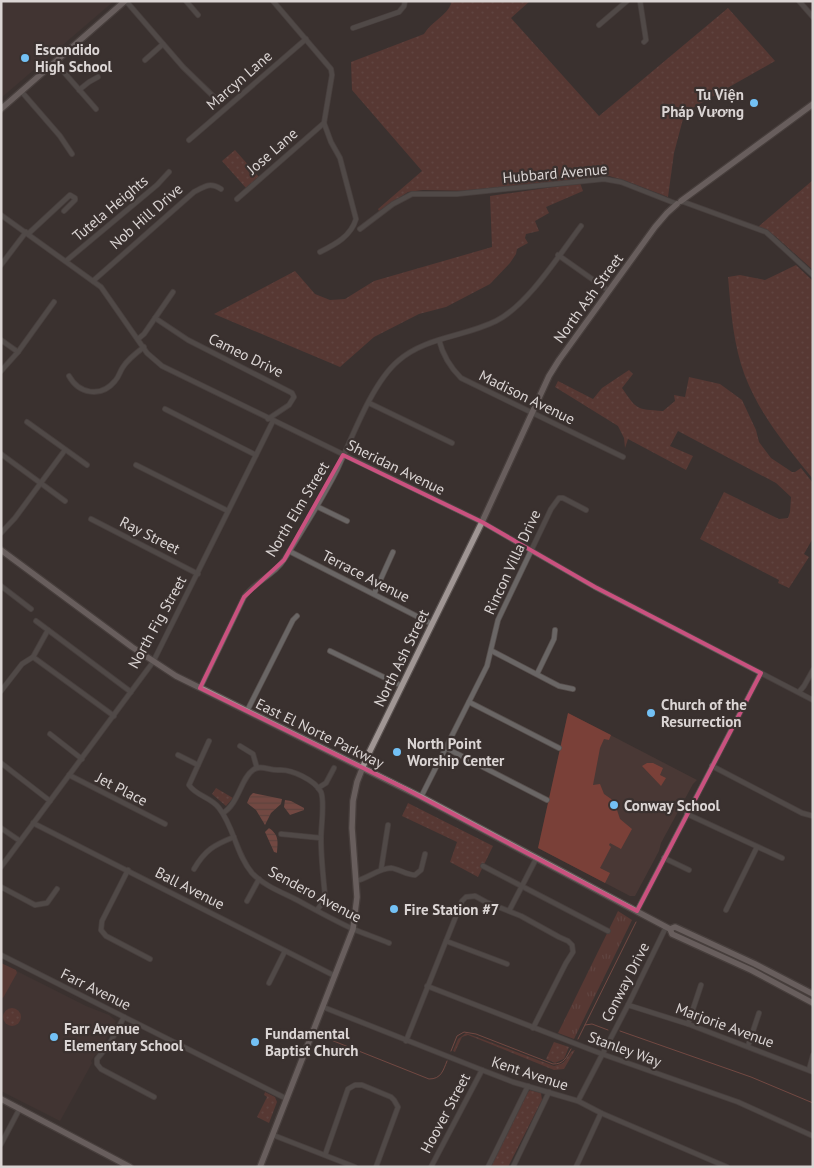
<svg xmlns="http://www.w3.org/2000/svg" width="814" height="1168" font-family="'PT Sans',sans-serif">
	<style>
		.built { fill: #493835 }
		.grass { fill: url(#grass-dots) }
		.park { fill: url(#park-tufts) }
		.pitch { fill: #7a4038 }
		.water { fill: url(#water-rules) }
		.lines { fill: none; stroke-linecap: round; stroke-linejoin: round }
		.stream { stroke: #b56559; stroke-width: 1 }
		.minor-casing { stroke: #574f4d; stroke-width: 6 }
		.major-casing { stroke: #574f4d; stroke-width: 8 }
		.minor { stroke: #6a6665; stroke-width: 4.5 }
		.major { stroke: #a09694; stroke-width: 5.5 }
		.marked { fill: none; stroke: #ca517f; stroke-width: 4; stroke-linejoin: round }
		.poi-dot { fill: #73c1f5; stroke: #3a312f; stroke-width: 2 }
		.labels { text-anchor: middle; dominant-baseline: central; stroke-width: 4.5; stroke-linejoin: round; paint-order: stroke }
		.poi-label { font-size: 15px; font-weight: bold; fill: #dbd5d4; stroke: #3a312f; text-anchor: start }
		.street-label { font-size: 15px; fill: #dbd5d4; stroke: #3a312f }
	</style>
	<defs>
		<pattern id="grass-dots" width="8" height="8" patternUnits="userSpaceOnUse" patternTransform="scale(1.25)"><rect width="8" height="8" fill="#7a4038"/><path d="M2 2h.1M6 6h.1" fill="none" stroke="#8c5b54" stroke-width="1.8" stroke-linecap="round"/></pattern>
		<pattern id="park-tufts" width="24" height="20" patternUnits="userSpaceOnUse" patternTransform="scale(1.25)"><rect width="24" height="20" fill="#7a4038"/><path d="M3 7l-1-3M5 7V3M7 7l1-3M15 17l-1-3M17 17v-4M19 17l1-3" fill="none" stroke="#8c5b54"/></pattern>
		<pattern id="water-rules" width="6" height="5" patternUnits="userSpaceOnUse" patternTransform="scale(1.25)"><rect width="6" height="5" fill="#b56559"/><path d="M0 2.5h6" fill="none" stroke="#8d5850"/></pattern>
	</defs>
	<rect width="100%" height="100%" fill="#3a312f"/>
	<!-- built -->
	<g class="built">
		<path d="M1 1H114L1 98Z"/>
		<path d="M568 713 697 780 693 784 661 843 659 851 635 896H630L538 848Z"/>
		<path d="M1 963 86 1006 109 1015 116 1021 99 1052 95 1055 91 1061 92 1063 60 1121 1 1091Z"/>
	</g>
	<!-- grass -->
	<g class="grass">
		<path d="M450 1H530L511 18 599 116 728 8 775 61 694 107 683 119 674 153 668 197 626 181 609 176 472 191 423 190 408 192 379 211 378 209 422 171 352 90 351 62 424 34C431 22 447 15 451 4Z"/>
		<path d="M235 150 259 177 246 188 222 161Z"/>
		<path d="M813 180V270L775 236 758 227Z"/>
		<path d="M580 183 583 191 546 207 549 213 535 221 539 231 526 234 525 238 528 243 517 249 516 254 510 263 490 284 446 307 419 314 374 337 340 367 214 314 295 271 315 294 330 300 345 299 374 281 492 247 490 196Z"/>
		<path d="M796 265 813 281V479C787 447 760 415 745 376 733 344 731 311 728 277L740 275 765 280Z"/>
		<path d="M629 370 633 374 622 388C637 410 636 409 663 411L675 401 674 395 685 397 689 377 720 384 742 400 756 430 759 442 771 458 792 472H795L801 468 813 483V538L804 554 809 557 789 588 778 583 779 580 700 539 724 492 779 519 788 518 790 512 791 497 776 483 678 431 670 446 693 456 686 470 628 439 625 448 624 438 618 426 555 387 558 381 593 399 602 388Z"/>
		<path d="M216 788 233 798 226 806 212 794Z"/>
		<path d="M408 803 493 846 478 877 450 862 457 842 402 816Z"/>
		<circle cx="12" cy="1017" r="9"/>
		<path d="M466 1033 554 1066 563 1063 572 1051 575 1050 564 1069 554 1070 468 1035 462 1037 455 1052 453 1051 458 1039Z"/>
		<path d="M554 1042 569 1047 564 1059 555 1063 546 1059Z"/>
		<path d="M530 1090 541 1093 542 1100 508 1167H489L528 1092Z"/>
		<path d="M265 1092 275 1097 277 1102 269 1123 257 1117 267 1097 264 1095Z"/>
	</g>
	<!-- park -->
	<path class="park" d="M618 911 632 920 574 1039 558 1033Z"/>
	<!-- pitch -->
	<g class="pitch">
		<path d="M568 713 611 735 609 740 604 739 600 748 593 785 600 784 604 794 614 801 620 819 632 829 621 849 610 843 609 845 611 847 600 868 610 873 605 883 538 848Z"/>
		<path d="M647 763H653L663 768 660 775 666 778 661 786 642 766Z"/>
		<path d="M1 963 16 970 17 973 3 998 1 997Z"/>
	</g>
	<!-- water -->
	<g class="water">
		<path d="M253 793 282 799 281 804 271 813 265 825 256 810 247 803 250 796Z"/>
		<path d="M285 800 291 801 304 808V810L290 815 284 807Z"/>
		<path d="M269 828C279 835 278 841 277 853L274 852 265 832Z"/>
	</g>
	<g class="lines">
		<!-- stream -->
		<g class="stream">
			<path d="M585 1025 592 1024 608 1030"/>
			<path d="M620 1031 751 1077 813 1103"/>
			<path d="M321 1036 429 1079C441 1079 443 1071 447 1061"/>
			<path d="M578 1039 636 922"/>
			<path d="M451 1051 457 1036 464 1032 476 1034 553 1064C564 1064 566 1058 571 1049"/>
		</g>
		<defs>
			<g id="minor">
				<path d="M126 1 183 67 214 97"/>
				<path d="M186 1 198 15"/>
				<path d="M273 1 331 69 332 75 324 123 331 142 340 158 356 219C351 236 336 244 320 252"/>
				<path d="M640 1 646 40 644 42"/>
				<path d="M799 1 813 17"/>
				<path d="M599 25 627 1"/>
				<path d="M353 28 399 12 404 6 405 1"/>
				<path d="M145 60 163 44"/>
				<path d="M55 62 96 109"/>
				<path d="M79 90 89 82 98 77"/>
				<path d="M21 91 60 136 72 154"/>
				<path d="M189 140 306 39"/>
				<path d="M237 199 324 123"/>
				<path d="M1 215 101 287 147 353 162 366 482 522 595 587 813 700"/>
				<path d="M360 229 393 204 412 194H457L604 179 621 182 677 204 681 201 766 232 813 275"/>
				<path d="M28 234 70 195 75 198V200L64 211"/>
				<path d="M558 255 609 291"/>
				<path d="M66 261 157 185 169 172"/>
				<path d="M1 265 26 232"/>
				<path d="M93 281 194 192C205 186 210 182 221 189"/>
				<path d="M155 318 188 340 292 393 294 397 289 405 268 419"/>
				<path d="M138 339 144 334 173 292"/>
				<path d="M1 340 18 352"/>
				<path d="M439 340C443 356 450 367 461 378L623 457"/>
				<path d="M1 371 18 352 54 302"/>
				<path d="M69 376C79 394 101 398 115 381 119 377 120 371 123 367 128 359 136 353 144 347"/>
				<path d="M369 403 452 443"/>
				<path d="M165 409 256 455"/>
				<path d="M27 422 87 465"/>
				<path d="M1 454 65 501"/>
				<path d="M136 465 228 511"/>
				<path d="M316 506 347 521"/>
				<path d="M91 519 198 574"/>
				<path d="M1 533 15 518 65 450"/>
				<path d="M289 551 432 624"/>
				<path d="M1 586 31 609"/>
				<path d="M374 594 393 552"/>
				<path d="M36 621 131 692"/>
				<path d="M330 651 402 686"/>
				<path d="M492 651 559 686 573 689"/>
				<path d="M33 657 114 716"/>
				<path d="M33 657 48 630"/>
				<path d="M537 674 554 639 555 630"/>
				<path d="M200 688 244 597C255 581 275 575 285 558 303 529 322 500 337 470 352 438 372 383 398 361 425 337 464 337 496 321 528 305 559 255 581 226"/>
				<path d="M1 691 22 664 33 657"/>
				<path d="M799 692 804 686 813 670"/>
				<path d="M469 702 559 748"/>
				<path d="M247 711 293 620 297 616"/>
				<path d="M50 734 82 759"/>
				<path d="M209 741 189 785C196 796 211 797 219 808 234 827 236 854 252 873 263 885 281 892 295 899 314 909 333 920 353 929 365 934 377 938 389 943"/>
				<path d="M240 746 253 754 257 768"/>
				<path d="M446 748 547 800"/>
				<path d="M178 755 198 765"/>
				<path d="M1 763 50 801"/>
				<path d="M712 766 802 813 813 816"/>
				<path d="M69 775 165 824"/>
				<path d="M318 788 326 783 334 768"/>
				<path d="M421 797 487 666 498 620 551 509 559 498H563L586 510"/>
				<path d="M223 813C239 803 241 778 253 770 260 764 270 771 279 770 291 769 315 780 321 792 325 802 321 826 321 838 321 857 323 876 325 895L324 901 317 910"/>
				<path d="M687 814 782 858"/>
				<path d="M33 823 335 976"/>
				<path d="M1 828 20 841"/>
				<path d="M281 834 321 838"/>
				<path d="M664 858 689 870"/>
				<path d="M483 866 608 931"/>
				<path d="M1 867 153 662 273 421"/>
				<path d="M194 869C205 850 214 845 234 837"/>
				<path d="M128 870 102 921 101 930 106 936 150 959"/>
				<path d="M381 870 388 825"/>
				<path d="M356 881C368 878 380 868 391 868 399 869 407 875 415 875L421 870 425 854"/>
				<path d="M1 887 35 905 47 903 57 889"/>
				<path d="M247 901 259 879"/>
				<path d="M726 910 757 847"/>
				<path d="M509 911 536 859"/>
				<path d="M637 911 761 673"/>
				<path d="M446 941 507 964"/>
				<path d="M1 955 287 1099"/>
				<path d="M269 983 285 951"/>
				<path d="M427 986 602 1054 738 1102 813 1136"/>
				<path d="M628 1005 688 1024 813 1072"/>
				<path d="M323 1007 482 1070 513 1082 578 1101 601 1113 727 1167"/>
				<path d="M124 1017 110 1043 97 1059V1064L101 1069 154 1097"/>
				<path d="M688 1024 701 985"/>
				<path d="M406 1041 462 901 466 897 475 896 486 902 521 916 559 937 568 941 572 945 573 952 566 963 533 1028"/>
				<path d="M748 1046 759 1013"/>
				<path d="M809 1070 813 1055"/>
				<path d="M578 1101 628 1005 666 927"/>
				<path d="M273 1135 355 1167"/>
				<path d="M1 1144 20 1108"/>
				<path d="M325 1155 348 1089 355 1085H362L391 1097 394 1100 398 1107 376 1167"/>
				<path d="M431 1167 482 1070"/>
				<path d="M488 1167 528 1086"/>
				<path d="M513 1167 549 1092"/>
				<path d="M576 1167 601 1113"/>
			</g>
			<g id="major">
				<path d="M1 109 125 1"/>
				<path d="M681 201 813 104"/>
				<path d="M1 550 132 647 176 676 421 797 670 929 672 934 751 970 813 1003"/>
				<path d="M670 929 675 927 755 964 813 994"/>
				<path d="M1 1099 130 1167"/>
				<path d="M260 1167 353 929 357 897 352 828 353 801 357 782 366 759 482 522 549 376 559 360 655 227 667 213 677 204"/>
			</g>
		</defs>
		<!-- minor casing -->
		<use href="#minor" class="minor-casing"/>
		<!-- major casing -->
		<use href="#major" class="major-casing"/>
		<!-- minor -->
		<use href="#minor" class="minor"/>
		<!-- major -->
		<use href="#major" class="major"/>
	</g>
	<!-- marked area -->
	<path d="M0 0H814V1168H0ZM343 455 482 522 595 587 761 673 637 911 404 788 200 688 244 597 284 560Z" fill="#3a312f" fill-opacity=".55" fill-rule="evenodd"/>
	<path class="marked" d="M343 455 482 522 595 587 761 673 637 911 404 788 200 688 244 597 284 560Z"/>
	<!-- markers -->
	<g class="poi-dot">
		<circle cx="25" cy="58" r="5"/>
		<circle cx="754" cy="103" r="5"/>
		<circle cx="651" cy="713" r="5"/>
		<circle cx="397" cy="752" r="5"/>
		<circle cx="614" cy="805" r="5"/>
		<circle cx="394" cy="909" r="5"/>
		<circle cx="54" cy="1037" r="5"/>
		<circle cx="255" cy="1042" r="5"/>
	</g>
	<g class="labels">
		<!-- poi labels -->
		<g class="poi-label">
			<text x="35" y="49">Escondido<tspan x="35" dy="17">High School</tspan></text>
			<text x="744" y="94" text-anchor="end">Tu Viện<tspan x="744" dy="17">Pháp Vương</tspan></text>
			<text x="661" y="704">Church of the<tspan x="661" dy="17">Resurrection</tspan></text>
			<text x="407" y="743">North Point<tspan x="407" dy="17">Worship Center</tspan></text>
			<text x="624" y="805">Conway School</text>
			<text x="404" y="909">Fire Station #7</text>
			<text x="64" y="1028">Farr Avenue<tspan x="64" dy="17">Elementary School</tspan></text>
			<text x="265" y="1033">Fundamental<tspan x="265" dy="17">Baptist Church</tspan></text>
		</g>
		<!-- street labels -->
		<g class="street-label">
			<text transform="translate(239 80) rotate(-41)">Marcyn Lane</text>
			<text transform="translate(272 151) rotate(-41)">Jose Lane</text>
			<text transform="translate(555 173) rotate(-5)">Hubbard Avenue</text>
			<text transform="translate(110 208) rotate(-40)">Tutela Heights</text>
			<text transform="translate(146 216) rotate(-41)">Nob Hill Drive</text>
			<text transform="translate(588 298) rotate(-54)">North Ash Street</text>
			<text transform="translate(246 355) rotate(26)">Cameo Drive</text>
			<text transform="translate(527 397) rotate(26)">Madison Avenue</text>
			<text transform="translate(396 467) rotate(26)">Sheridan Avenue</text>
			<text transform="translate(297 509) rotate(-59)">North Elm Street</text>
			<text transform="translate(150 535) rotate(27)">Ray Street</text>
			<text transform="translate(512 562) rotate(-65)">Rincon Villa Drive</text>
			<text transform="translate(366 576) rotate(27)">Terrace Avenue</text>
			<text transform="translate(157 622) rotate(-61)">North Fig Street</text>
			<text transform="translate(401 658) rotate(-64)">North Ash Street</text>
			<text transform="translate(320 733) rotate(26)">East El Norte Parkway</text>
			<text transform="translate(122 789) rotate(27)">Jet Place</text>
			<text transform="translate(190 888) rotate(27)">Ball Avenue</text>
			<text transform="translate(315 894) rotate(28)">Sendero Avenue</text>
			<text transform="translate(625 982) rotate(-63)">Conway Drive</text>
			<text transform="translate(96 989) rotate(26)">Farr Avenue</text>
			<text transform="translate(725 1025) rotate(20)">Marjorie Avenue</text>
			<text transform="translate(625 1049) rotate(20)">Stanley Way</text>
			<text transform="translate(530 1073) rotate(18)">Kent Avenue</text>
			<text transform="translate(445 1113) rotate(-62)">Hoover Street</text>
		</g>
	</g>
	<!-- border -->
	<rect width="814" height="1168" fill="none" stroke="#dbd5d4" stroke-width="5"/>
</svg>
